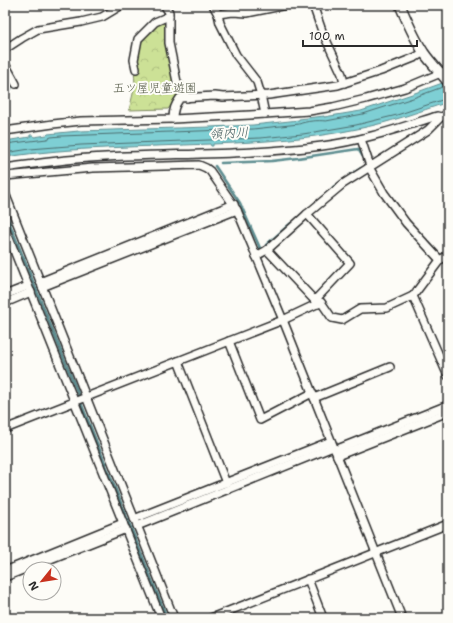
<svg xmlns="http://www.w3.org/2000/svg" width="453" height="623" font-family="'Shantell Sans','Klee One',sans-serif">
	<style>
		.park { fill: url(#park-crowns); stroke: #7c8660 }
		.water { fill: #7ecfd4; stroke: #5d8d90 }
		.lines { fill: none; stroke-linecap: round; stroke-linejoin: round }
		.shore { stroke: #4c6d6f; stroke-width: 1 }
		.stream { stroke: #5d8d90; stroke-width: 2.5 }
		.street-casing { stroke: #2b2b2b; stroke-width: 10 }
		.secondary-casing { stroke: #2b2b2b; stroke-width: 12 }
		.street { stroke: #fdfcf7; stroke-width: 7 }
		.secondary { stroke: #fdfcf7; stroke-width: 9 }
		.labels { text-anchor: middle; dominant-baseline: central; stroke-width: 4; stroke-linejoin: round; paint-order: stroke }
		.park-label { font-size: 12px; fill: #535846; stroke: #fdfcf7 }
		.water-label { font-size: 13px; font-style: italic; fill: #445c5e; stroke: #fdfcf7 }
	</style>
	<defs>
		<pattern id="park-crowns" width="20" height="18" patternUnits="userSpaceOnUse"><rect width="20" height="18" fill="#cce196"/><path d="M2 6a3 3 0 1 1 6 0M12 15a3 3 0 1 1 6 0" fill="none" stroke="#afc181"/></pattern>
	</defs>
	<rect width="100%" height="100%" fill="#fdfcf7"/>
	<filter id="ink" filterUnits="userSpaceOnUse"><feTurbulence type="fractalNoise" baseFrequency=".025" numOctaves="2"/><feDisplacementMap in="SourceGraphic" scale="8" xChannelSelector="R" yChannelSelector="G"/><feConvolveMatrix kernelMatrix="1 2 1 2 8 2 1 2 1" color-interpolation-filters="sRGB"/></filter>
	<g filter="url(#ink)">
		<!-- park -->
		<path class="park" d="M162 21 166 25V44L175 85 177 90 180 95 168 109 129 110C131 102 133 94 135 85 135 80 134 75 134 70 136 50 142 29 162 21Z"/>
		<!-- water -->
		<g class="water">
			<path d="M5 73 11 84 9 85 12 89 10 90 7 86 9 91 7 92 5 89Z"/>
			<path d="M448 81V102C418 112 388 123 357 129 309 139 261 142 213 144V146H211L210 144C142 147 73 147 5 157V141L30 137V135H33L34 137 47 135 48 134 79 131 210 127 253 125 299 120V119L324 116V117L361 111 412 94Z"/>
		</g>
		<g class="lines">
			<!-- shore -->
			<g class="shore">
				<path d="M5 144 47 139 51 137 61 136 253 129 299 124C306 121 318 120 326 121L363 114 413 98 445 86"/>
				<path d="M5 153 30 149 81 145 260 138 303 134 356 125 397 115 448 98"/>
			</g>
			<!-- stream -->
			<g class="stream">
				<path d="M221 163 272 161 298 158 358 149 365 160"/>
				<path d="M215 166 240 203 260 248"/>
				<path d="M350 175 361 168"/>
				<path d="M333 187 339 183"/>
				<path d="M5 212 79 396"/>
				<path d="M266 245 291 223"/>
				<path d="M81 403 167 618"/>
			</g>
			<defs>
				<g id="street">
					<path d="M164 5 169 12V43L177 82 187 98"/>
					<path d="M213 5 218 14 233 12 247 13 286 5"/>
					<path d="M313 5 322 31 342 74 344 83"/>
					<path d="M218 14 220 23 236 55 257 82 261 95 265 114"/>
					<path d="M5 49 22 38 38 29 81 22 102 17 122 5"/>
					<path d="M5 64 16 84"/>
					<path d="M136 69 134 60 138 39 155 22 169 16"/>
					<path d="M173 119C173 110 175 105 180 98L215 96 223 97 269 95 338 85 381 71 416 57 424 52"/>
					<path d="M5 131 53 124 81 121 173 119 250 115 309 111 333 107 366 99 405 88 448 70"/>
					<path d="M361 139 370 166"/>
					<path d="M369 167 384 193 406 223 440 260"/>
					<path d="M5 168C33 164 61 160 89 158 167 153 245 156 322 146 362 141 399 128 437 116L441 117 448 114"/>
					<path d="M5 176 93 168 199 165 206 168 210 171 237 210 283 320 402 618"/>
					<path d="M5 193 174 618"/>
					<path d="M307 214 350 263 315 300"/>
					<path d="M5 228 161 618"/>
					<path d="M267 250 318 304"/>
					<path d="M256 256 267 250 307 214 343 184 428 130 441 117"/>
					<path d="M40 282 234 204"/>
					<path d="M42 287 237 210"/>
					<path d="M5 295 28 286"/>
					<path d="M413 296 448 376"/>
					<path d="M5 303 31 292"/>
					<path d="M229 341 260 420 312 393"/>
					<path d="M178 361 226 483"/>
					<path d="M314 398 390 367"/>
					<path d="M5 429 283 320 321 302 332 318 342 320 360 309 387 308 413 296 440 260 448 255"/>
					<path d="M335 450 448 405"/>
					<path d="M337 456 448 412"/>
					<path d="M134 519 331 441"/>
					<path d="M137 526 333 447"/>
					<path d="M5 571 123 523"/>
					<path d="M5 577 126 529"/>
					<path d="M308 579 323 618"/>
					<path d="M211 618 448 524"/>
				</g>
				<path id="secondary" d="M400 5C407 21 414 38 424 53 431 63 440 72 448 82"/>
			</defs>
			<!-- street casing -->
			<use href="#street" class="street-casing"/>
			<!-- secondary casing -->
			<use href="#secondary" class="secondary-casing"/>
			<!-- street -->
			<use href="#street" class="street"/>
			<!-- secondary -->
			<use href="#secondary" class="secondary"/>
		</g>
	</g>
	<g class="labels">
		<!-- park labels -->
		<g class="park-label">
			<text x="155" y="88">五ツ屋児童遊園</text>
		</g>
		<!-- water labels -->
		<g class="water-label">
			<text transform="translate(229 133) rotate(-3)">領内川</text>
		</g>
	</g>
	<!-- margin -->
	<rect width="453" height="623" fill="none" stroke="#fdfcf7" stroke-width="20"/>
	<rect x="10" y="10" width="433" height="603" fill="none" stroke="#2b2b2b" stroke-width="1.5" filter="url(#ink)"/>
	<!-- north arrow -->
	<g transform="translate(42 581) rotate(240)"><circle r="19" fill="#fdfcf7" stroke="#a9a8a5"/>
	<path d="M0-3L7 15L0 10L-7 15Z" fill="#c8321e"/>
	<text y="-6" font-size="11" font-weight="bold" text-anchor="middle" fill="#2b2b2b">N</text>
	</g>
	<!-- scale -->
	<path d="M303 40v6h114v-6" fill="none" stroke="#2b2b2b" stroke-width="2"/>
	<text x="309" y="40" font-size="12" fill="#2b2b2b" stroke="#fdfcf7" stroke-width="3" paint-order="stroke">100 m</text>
</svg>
